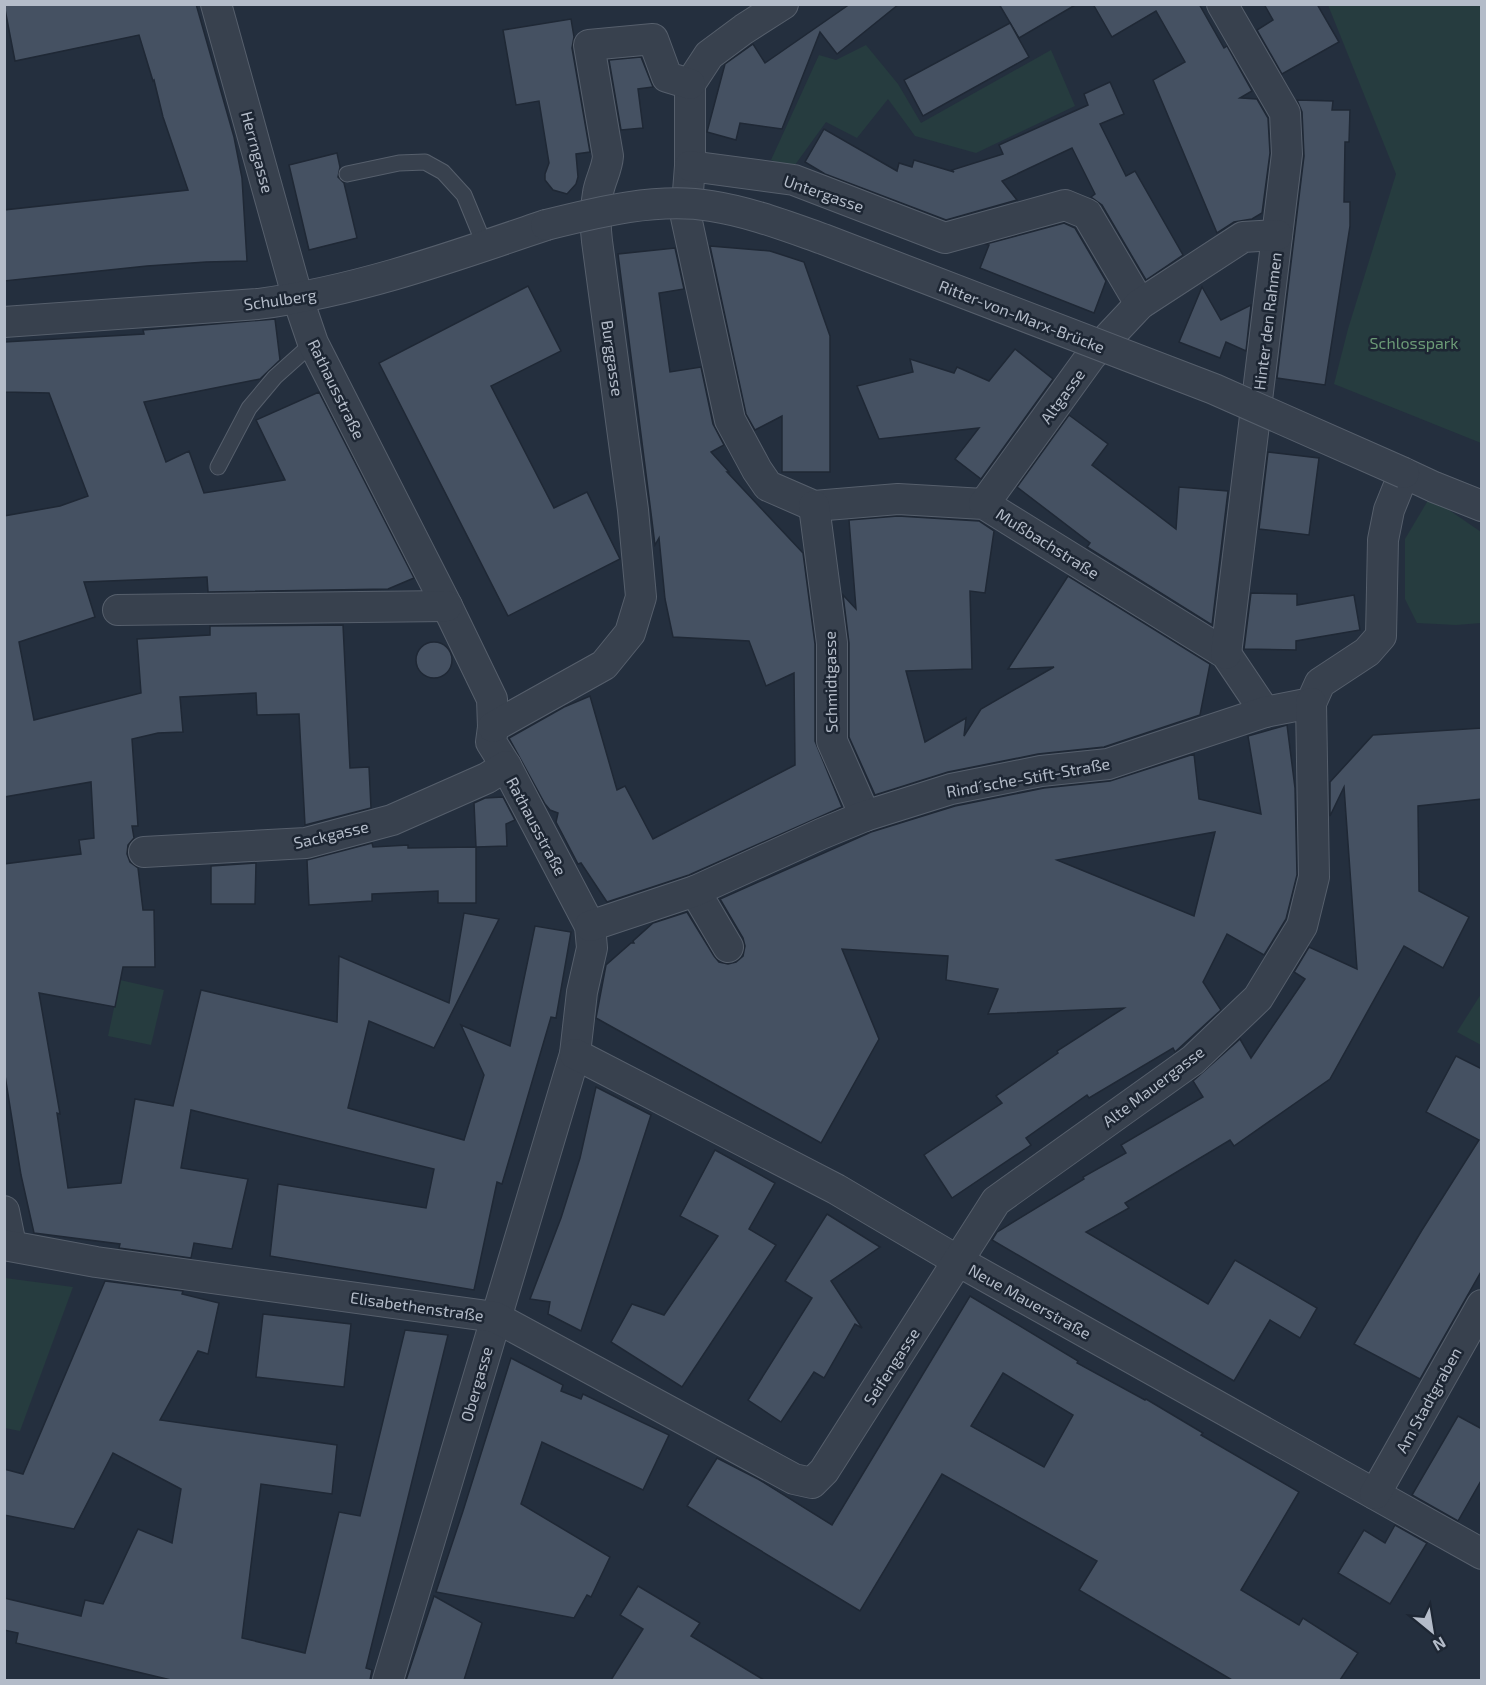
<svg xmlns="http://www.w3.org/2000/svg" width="1486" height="1685" font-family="'Exo 2',sans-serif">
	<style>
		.green { fill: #263c3f }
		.building { fill: #455162; stroke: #1f2835; stroke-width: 1.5; fill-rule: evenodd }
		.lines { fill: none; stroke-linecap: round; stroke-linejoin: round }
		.lane-casing { stroke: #565f6c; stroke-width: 17 }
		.street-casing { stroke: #565f6c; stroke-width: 32 }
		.lane { stroke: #38414e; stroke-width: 15 }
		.street { stroke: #38414e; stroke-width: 30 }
		.street-bridge-casing { stroke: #565f6c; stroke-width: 32; stroke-linecap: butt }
		.street-bridge { stroke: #38414e; stroke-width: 30 }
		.labels { text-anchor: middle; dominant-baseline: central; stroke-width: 5; stroke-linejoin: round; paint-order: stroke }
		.street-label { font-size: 16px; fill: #b4bcc9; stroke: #1d2633 }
		.park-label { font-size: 16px; fill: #6b9a76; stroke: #1d2633 }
	</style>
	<rect width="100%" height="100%" fill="#242f3e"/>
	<!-- green -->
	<g class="green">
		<path d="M1328 5H1481V443L1334 384 1348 329 1396 174Z"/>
		<path d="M866 45 898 84 921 123 1051 50 1075 106 976 153 915 136 888 99 857 138 826 122 792 169 771 160 819 55 836 60Z"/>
		<path d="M1430 497 1481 532V623L1456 625 1417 623 1405 599V539Z"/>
		<path d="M120 980 164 990 151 1045 108 1036Z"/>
		<path d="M1481 994 1482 1045H1481L1457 1032Z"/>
		<path d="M5 1278 73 1287 20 1431 5 1428Z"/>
	</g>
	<!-- building -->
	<g class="building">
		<path d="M4 4H196L234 137 242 178 247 261 206 262 147 266 4 281V210L188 190 163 117 154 80 153 81 139 35 15 61Z"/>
		<path d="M850 4H899L837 54 820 32 782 129 740 123 736 140 707 132 725 64 753 44 765 63Z"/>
		<path d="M999 4H1077L1019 38Z"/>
		<path d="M1093 4H1199L1224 48 1227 46 1252 91 1240 98 1257 99 1268 118 1270 153 1262 213 1252 219 1234 222 1217 233 1153 80 1185 62 1156 11 1112 37Z"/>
		<path d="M1264 4H1317L1339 42 1282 74 1257 30 1273 20Z"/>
		<path d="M571 19 574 37 572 48 590 152 576 154 578 177 576 184 567 194 553 190 545 180V174L549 163 539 101 516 105 503 30Z"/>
		<path d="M1010 23 1029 57 923 116 904 80Z"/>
		<path d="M641 57 653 87 638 89 643 128 621 130 609 60Z"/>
		<path d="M1110 82 1124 114 1100 124 1126 176 1135 171 1183 255 1146 280 1102 205 1091 197 1095 194 1072 148 1002 181 1017 200 946 220 825 174 805 162 824 129 897 171 899 163 912 167 914 160 954 172 952 170 1003 154 999 145 1088 105 1084 94Z"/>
		<path d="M1297 100 1333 101 1332 110H1350L1349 142H1345L1344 202H1350V226L1325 385 1277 378 1304 156 1302 112Z"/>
		<path d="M337 153 340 167 338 177 344 183 357 238 309 250 289 165Z"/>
		<path d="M1064 223 1075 228 1106 281 1094 313 980 268 989 245 986 244Z"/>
		<path d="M710 246 770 251 804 262 830 336V472H782V416L755 430 746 414Z"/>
		<path d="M675 248 684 289 659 293 670 372 701 367 713 424 724 445 711 452 729 472H727L803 553 815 644V741L842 807 689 875 607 902 581 863 578 864 556 822 558 813 550 810 545 804 509 738 564 707 590 696 617 790 625 786 653 839 795 765 794 673 766 686 749 641 673 637 665 599 659 538 655 545 651 513 618 254Z"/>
		<path d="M528 286 561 351 491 386 554 508 587 492 620 559 508 616 379 363Z"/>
		<path d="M1202 287 1221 320 1251 305 1246 351 1226 342 1220 358 1179 342Z"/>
		<path d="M275 319 280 360 260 379 144 402 166 462 189 451 204 493 285 480 256 420 319 392 414 578 388 589 208 592 207 577 84 582 95 617 19 642 34 720 141 693 137 639 210 635V626L343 625 350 768 369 767 371 808 305 825 299 714 257 715 256 693 180 697 183 732 158 733 132 739 138 826H132L134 838 128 845 127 854 130 862 138 868 143 910H154L155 967H123L115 1007 39 993 60 1114 57 1113 68 1188 121 1183 135 1099 173 1106 201 990 337 1022 339 956 449 1003 464 913 499 919 434 1048 369 1021 348 1108 464 1140 484 1075 461 1025 510 1046 535 926 571 932 556 1018 551 1017 502 1184 497 1182 474 1290 270 1256 278 1184 426 1208 434 1169 191 1110 181 1168 248 1179 232 1249 194 1243 191 1258 119 1248 120 1244 34 1233 21 1175 4 1069V864L81 854 79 840 94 838 91 782 4 797V516L60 506 88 496 49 393 4 392V342L144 334 143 330Z"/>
		<path d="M1015 349 1053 379 981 479 955 459 979 428 879 439 857 386 913 372 910 359 954 373 957 367 989 381Z"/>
		<path d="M1069 415 1108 444 1092 465 1176 529 1179 487 1228 491 1212 625 1087 547 1090 543 1017 487Z"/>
		<path d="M1268 452 1319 458 1309 535 1259 529Z"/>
		<path d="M898 516 979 521 994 531 985 593 970 591 972 669 906 671 925 742 966 718 964 736 981 709 1054 667 1008 669 1068 576 1210 664 1200 715 1104 747 1038 754 948 772 875 795 849 737V643L843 595 856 609 849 520Z"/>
		<path d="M1251 593 1297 594V605L1354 595 1360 630 1296 641V650L1244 649Z"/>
		<circle cx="434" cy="660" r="18"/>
		<path d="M1287 725 1295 788 1297 875 1286 919 1264 955 1227 934 1203 982 1221 1010 1175 1052 1173 1048 1089 1098 1087 1095 1026 1138 1031 1145 952 1198 924 1155 1002 1103 996 1096 1058 1053 1057 1051 1124 1008 988 1014 998 989 946 980 948 956 842 949 879 1039 821 1143 596 1018 606 965 631 943H634L633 941 653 923 687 912 714 956 719 962 728 964 736 962 743 956 745 946 743 938 720 899 871 832 955 806 1044 788 1110 781 1194 754 1199 799 1261 814 1248 736ZM1215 832 1194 916 1057 860Z"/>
		<path d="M1482 728V799L1418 806 1419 891 1469 917 1443 968 1404 946 1330 1079 1234 1146 1230 1140 1125 1203 1129 1208 1086 1232 1208 1304 1235 1260 1317 1308 1300 1338 1270 1320 1234 1381 992 1240 997 1232 1084 1179 1083 1177 1126 1153 1121 1145 1203 1097 1193 1081 1240 1039 1251 1058 1305 979 1294 972 1309 947 1357 969 1344 787 1330 816V782L1373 735Z"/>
		<path d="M503 797 515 820 506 824 507 846 476 847 474 803 485 798Z"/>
		<path d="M372 843 373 847 408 845V848L476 847V903H438V891L372 894V901L309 905 307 860Z"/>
		<path d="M256 863 255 904H211V866Z"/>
		<path d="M1456 1056 1482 1069V1270L1420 1379 1354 1344 1422 1230 1479 1140 1426 1112Z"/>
		<path d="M596 1087 651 1115 581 1331 548 1314 550 1302 530 1299 561 1218 580 1158Z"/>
		<path d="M715 1150 775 1183 749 1229 776 1245 682 1387 611 1342 632 1304 664 1315 718 1236 680 1216Z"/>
		<path d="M827 1214 880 1247 831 1281 862 1328 855 1324 824 1378 814 1372 781 1422 748 1400 812 1298 785 1281Z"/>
		<path d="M105 1281 183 1291 182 1294 219 1303 208 1354 198 1351 160 1420 337 1445 332 1494 261 1484 242 1638 305 1653 339 1512 360 1516 405 1330 448 1335 366 1668 372 1670 370 1680H171L16 1643 18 1633 4 1630V1598L81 1616 85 1600 103 1604 138 1529 172 1543 181 1489 113 1453 74 1529 4 1515V1469L23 1474Z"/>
		<path d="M970 1296 1078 1361 1077 1363 1145 1400 1146 1399 1203 1433 1201 1435 1299 1492 1241 1590 1299 1625 1303 1618 1358 1653 1340 1680H1232L1079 1590 1097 1561 942 1474 860 1611 687 1506 717 1458 758 1479 832 1525ZM1003 1373 1073 1415 1044 1467 971 1426Z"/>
		<path d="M263 1314 351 1324 344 1387 256 1377Z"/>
		<path d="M511 1358 563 1385 561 1391 581 1399 583 1394 669 1435 643 1490 542 1442 521 1504 610 1557 591 1597 587 1595 574 1618 436 1592 463 1511Z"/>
		<path d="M1458 1416 1482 1429V1479L1458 1521 1412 1495Z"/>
		<path d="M1395 1525 1427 1543 1390 1604 1338 1573 1364 1530 1385 1543Z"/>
		<path d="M638 1586 700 1623 691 1636 764 1680H611L643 1629 620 1615Z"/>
		<path d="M434 1596 482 1623 464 1680H406Z"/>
	</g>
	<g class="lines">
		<defs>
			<g id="lane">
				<path d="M347 174 399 163 425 162 443 172 464 195 485 246"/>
				<path d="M218 467 249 408 275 377 313 343"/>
			</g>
			<g id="street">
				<path d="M216 4 298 299 313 343 447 606 492 699 493 727 491 742 506 766 590 926 592 948 582 992 575 1054 388 1680"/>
				<path d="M783 4 744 29 709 55 690 84V166L686 217 730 420 757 470 768 486 814 506 898 499 984 504 1226 654 1265 712"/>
				<path d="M1222 4 1285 113 1287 154 1226 654"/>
				<path d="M690 166 794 180 945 238 1065 205 1087 214 1140 304"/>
				<path d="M4 322 258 304C357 291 452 257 546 225"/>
				<path d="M984 504 1091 356 1140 304 1243 237 1277 235"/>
				<path d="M814 506 832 643V741L865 816"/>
				<path d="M118 610 447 606"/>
				<path d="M493 727 604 665 630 633 641 597 633 510 597 241C595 225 595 209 598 193 600 180 607 170 608 156L589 45 653 39 667 77 690 84"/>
				<path d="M144 852 306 843 392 820 487 778 506 766"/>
				<path d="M695 891 728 947"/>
				<path d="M590 926 695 891 821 834 865 816 951 789 1041 771 1108 764 1265 712 1311 703 1320 683 1367 652 1381 636 1383 540 1389 510 1404 473 1434 487 1482 506"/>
				<path d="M575 1054 836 1189 958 1261 1482 1554"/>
				<path d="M4 1211 11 1245"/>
				<path d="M4 1245 96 1262 495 1317 794 1479 812 1483 824 1471 996 1201 1193 1060 1258 998 1302 926 1314 877 1311 703"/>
				<path d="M1375 1494 1482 1305"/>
			</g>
		</defs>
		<!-- lane casing -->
		<use href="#lane" class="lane-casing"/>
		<!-- street casing -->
		<use href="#street" class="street-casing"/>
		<!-- lane -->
		<use href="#lane" class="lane"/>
		<!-- street -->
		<use href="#street" class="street"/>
		<defs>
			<path id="street-bridge" d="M546 225C598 212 658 197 711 206 750 212 786 226 823 239L1214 389 1404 473"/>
		</defs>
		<!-- street-bridge casing -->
		<use href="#street-bridge" class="street-bridge-casing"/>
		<!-- street-bridge -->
		<use href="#street-bridge" class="street-bridge"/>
	</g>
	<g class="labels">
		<!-- street labels -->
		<g class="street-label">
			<text transform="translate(258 152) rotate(75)">Herrngasse</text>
			<text transform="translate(824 193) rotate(19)">Untergasse</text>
			<text transform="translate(280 299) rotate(-8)">Schulberg</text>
			<text transform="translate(1022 316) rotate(21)">Ritter-von-Marx-Brücke</text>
			<text transform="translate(1267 321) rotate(-83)">Hinter den Rahmen</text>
			<text transform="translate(613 358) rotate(82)">Burggasse</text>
			<text transform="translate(337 389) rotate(64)">Rathausstraße</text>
			<text transform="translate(1062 396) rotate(-54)">Altgasse</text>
			<text transform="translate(1048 543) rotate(32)">Mußbachstraße</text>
			<text transform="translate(830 682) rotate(-91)">Schmidtgasse</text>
			<text transform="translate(1028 777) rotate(-10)">Rind´sche-Stift-Straße</text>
			<text transform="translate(537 826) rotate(62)">Rathausstraße</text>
			<text transform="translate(331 834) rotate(-13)">Sackgasse</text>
			<text transform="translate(1153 1086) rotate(-37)">Alte Mauergasse</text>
			<text transform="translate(1030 1301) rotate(29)">Neue Mauerstraße</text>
			<text transform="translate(417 1306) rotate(8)">Elisabethenstraße</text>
			<text transform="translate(891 1366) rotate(-57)">Seifengasse</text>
			<text transform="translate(476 1384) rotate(-74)">Obergasse</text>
			<text transform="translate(1428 1400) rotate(-61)">Am Stadtgraben</text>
		</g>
		<!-- park labels -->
		<g class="park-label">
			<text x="1414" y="342">Schlosspark</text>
		</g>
	</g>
	<!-- border -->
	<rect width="1486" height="1685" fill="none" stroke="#b4bcc9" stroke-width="12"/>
	<!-- north arrow -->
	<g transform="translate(1432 1631) rotate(150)" stroke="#1d2633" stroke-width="4.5" paint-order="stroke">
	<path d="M0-4.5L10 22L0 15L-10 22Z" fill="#b4bcc9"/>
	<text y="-9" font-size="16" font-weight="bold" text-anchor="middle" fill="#b4bcc9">N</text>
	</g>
</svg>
